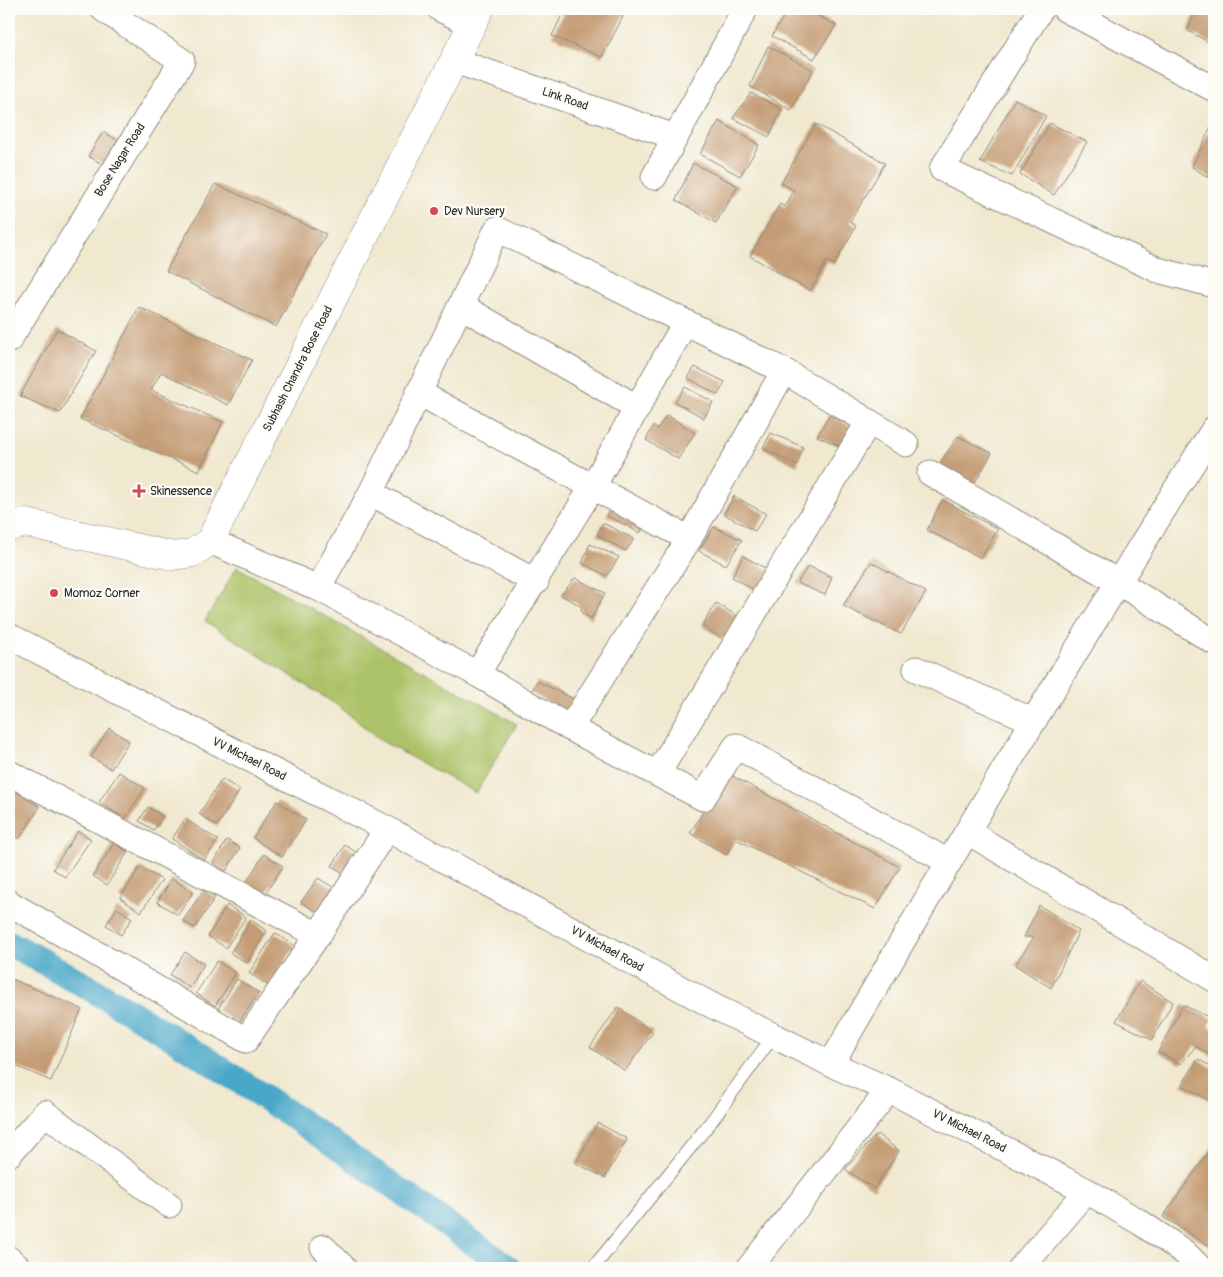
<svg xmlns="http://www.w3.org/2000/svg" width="1223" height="1277" font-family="Pangolin,sans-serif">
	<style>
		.green { fill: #acc267; stroke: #6c7649 }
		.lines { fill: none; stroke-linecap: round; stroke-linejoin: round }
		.canal { stroke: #49a7c8; stroke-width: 26 }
		.building { fill: #c49d76 }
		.lane-casing { stroke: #8e8a7d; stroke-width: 14 }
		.street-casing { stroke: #8e8a7d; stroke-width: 27 }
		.secondary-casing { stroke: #8e8a7d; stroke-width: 29 }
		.lane { stroke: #fff; stroke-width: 12 }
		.street { stroke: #fff; stroke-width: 25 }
		.secondary { stroke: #fff; stroke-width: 28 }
		.poi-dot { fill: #d1495b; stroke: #fdfcf7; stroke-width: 2 }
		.labels { text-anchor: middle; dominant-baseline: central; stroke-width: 4.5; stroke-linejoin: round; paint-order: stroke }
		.street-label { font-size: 12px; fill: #2b2b2b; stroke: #fdfcf7 }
		.poi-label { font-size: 12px; fill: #2b2b2b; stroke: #fdfcf7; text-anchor: start }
	</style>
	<rect width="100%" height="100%" fill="#fdfcf7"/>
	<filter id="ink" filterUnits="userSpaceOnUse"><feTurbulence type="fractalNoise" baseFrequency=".02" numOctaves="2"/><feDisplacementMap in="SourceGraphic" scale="10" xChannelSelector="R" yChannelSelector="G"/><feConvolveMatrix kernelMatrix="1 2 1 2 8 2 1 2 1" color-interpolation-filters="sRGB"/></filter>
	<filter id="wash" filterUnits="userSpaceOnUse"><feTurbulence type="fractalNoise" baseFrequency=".0096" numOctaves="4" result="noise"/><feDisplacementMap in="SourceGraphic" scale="20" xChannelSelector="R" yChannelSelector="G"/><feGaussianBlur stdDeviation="1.12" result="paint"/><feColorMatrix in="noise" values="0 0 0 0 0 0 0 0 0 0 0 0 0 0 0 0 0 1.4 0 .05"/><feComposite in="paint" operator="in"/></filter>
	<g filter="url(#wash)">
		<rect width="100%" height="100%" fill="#f0e8cf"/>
		<!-- green -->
		<path class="green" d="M237 567 517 724 476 793 380 740 340 707 205 621Z"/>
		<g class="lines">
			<!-- canal -->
			<path class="canal" d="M9 943C184 1036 347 1152 508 1268"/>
		</g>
		<g id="blocks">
			<!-- building -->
			<g class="building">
				<path d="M565 9H622L626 11 602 57 552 36Z"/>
				<path d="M788 9H805L836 25 814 59 772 36Z"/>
				<path d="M1196 9H1214V45L1188 31Z"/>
				<path d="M768 46 813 70 791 110 750 86Z"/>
				<path d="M751 93 782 109 769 137 733 118Z"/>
				<path d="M1015 99 1046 116 1012 176 980 162Z"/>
				<path d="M1214 120V181L1192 167Z"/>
				<path d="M719 121 759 145 740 176 700 154Z"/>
				<path d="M1050 123 1087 142 1054 195 1020 174Z"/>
				<path d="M816 124 885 163 850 222 856 226 834 265 827 261 810 291 750 256 780 204 785 207 794 190 781 183Z"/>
				<path d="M103 132 121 142 106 166 88 156Z"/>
				<path d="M693 163 738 186 716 223 676 200Z"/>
				<path d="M215 184 326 234 276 327 166 271Z"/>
				<path d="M139 307 252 360 228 405 161 372 151 390 223 422 199 471 80 419Z"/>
				<path d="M57 329 96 351 60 413 20 396Z"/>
				<path d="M695 367 725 382 718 395 688 378Z"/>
				<path d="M685 387 713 402 704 418 675 402Z"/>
				<path d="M667 415 695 433 678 459 646 440 653 426 657 429Z"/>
				<path d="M829 415 858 430 848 450 817 436Z"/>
				<path d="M771 433 803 447 797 466 763 448Z"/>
				<path d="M958 436 992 453 974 484 939 465Z"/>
				<path d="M734 496 766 514 755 531 724 514Z"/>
				<path d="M942 500 998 529 981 558 927 530Z"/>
				<path d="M614 504 647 521 640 533 606 515Z"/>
				<path d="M603 523 634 539 626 551 597 535Z"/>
				<path d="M714 527 742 540 726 565 699 551Z"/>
				<path d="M590 544 619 557 607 576 582 563Z"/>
				<path d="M743 556 772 572 759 593 732 577Z"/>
				<path d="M871 562 926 592 901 634 843 606Z"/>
				<path d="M808 566 832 577 825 595 797 583Z"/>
				<path d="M575 578 605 593 591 619 582 613 581 606 561 595Z"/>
				<path d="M716 603 739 617 724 640 702 626Z"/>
				<path d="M537 681 574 699 567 712 531 693Z"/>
				<path d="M109 728 129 741 111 769 91 757Z"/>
				<path d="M119 772 145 788 125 819 99 802Z"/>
				<path d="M727 773 900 867 875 909 736 839 726 855 690 833Z"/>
				<path d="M222 779 240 790 217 826 199 814Z"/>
				<path d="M10 788 40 807 19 839 9 833Z"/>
				<path d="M277 801 306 820 282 857 253 838Z"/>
				<path d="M148 807 163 817 154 830 139 821Z"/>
				<path d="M185 819 218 840 204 860 172 839Z"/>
				<path d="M78 831 91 839 65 877 53 869Z"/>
				<path d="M227 840 240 848 226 871 213 863Z"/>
				<path d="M114 843 128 852 107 885 93 876Z"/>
				<path d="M345 845 363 857 350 877 332 866Z"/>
				<path d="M264 854 283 866 264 896 245 884Z"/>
				<path d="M140 867 162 880 141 912 120 898Z"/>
				<path d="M318 878 341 892 325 917 301 902Z"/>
				<path d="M172 879 193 892 178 915 157 902Z"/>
				<path d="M204 889 215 897 195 928 183 921Z"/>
				<path d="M227 905 246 917 226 948 208 936Z"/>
				<path d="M1039 905 1079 931 1051 988 1015 965 1034 937H1024Z"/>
				<path d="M117 908 132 918 121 935 106 925Z"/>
				<path d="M251 920 267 931 247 963 230 953Z"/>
				<path d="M275 933 295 946 269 986 249 973Z"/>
				<path d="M185 952 204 964 190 988 170 975Z"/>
				<path d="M217 961 236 973 215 1006 196 993Z"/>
				<path d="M9 978 82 1009 51 1081 9 1063Z"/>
				<path d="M237 979 259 993 238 1024 217 1010Z"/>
				<path d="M1140 981 1173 1002 1152 1040 1116 1021Z"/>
				<path d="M1183 1005 1213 1019 1208 1026 1214 1029V1058L1196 1046 1181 1064 1158 1052Z"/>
				<path d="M618 1007 653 1032 625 1071 590 1047Z"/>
				<path d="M1198 1059 1213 1068 1214 1065V1103L1182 1085Z"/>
				<path d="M598 1123 627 1139 605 1178 576 1163Z"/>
				<path d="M877 1134 899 1151 874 1189 845 1169Z"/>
				<path d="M1214 1144V1246L1213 1248 1163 1217Z"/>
			</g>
		</g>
	</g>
	<g filter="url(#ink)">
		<use href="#blocks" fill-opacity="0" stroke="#8e8a7d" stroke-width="1"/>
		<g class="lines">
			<defs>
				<path id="lane" d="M593 1268 710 1123 774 1035"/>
				<g id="street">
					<path d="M440 9 472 24"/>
					<path d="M1041 9 942 169 1158 270 1214 285"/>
					<path d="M1065 9 1214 89"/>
					<path d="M455 61 675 137"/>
					<path d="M654 177 745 9"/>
					<path d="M461 306 638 408"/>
					<path d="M9 340 182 61 103 9"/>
					<path d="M419 393 689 539"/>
					<path d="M930 473 1118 582 1214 642"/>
					<path d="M371 493 536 582"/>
					<path d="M210 541 318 588 477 674 570 728 703 798 736 746 947 861"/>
					<path d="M318 588 371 493 497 229 784 371 906 444"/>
					<path d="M9 636 387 829 713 1006 831 1064 889 1090 1087 1191 1141 1223 1184 1252 1200 1268"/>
					<path d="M916 669 1033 721"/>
					<path d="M477 674 593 486 685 323"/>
					<path d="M570 728 689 539 784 371"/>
					<path d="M9 773 318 935"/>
					<path d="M658 773 868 423"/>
					<path d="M968 832 1214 979"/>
					<path d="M9 903 246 1040 318 935 387 829"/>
					<path d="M831 1064C954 850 1082 638 1214 429"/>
					<path d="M9 1154 45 1113 169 1205"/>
					<path d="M323 1247 344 1268"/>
					<path d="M9 1259 19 1268"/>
					<path d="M749 1268 889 1090"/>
					<path d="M1021 1268 1087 1191"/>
				</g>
				<path id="secondary" d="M9 527 26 523 173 556 193 553 210 541 480 9"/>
			</defs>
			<!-- lane casing -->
			<use href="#lane" class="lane-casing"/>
			<!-- street casing -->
			<use href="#street" class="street-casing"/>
			<!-- secondary casing -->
			<use href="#secondary" class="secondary-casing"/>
			<!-- lane -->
			<use href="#lane" class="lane"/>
			<!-- street -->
			<use href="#street" class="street"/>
			<!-- secondary -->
			<use href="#secondary" class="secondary"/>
		</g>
	</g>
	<!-- markers -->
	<g class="poi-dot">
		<circle cx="434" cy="211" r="5"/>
		<path d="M136.5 483.5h5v5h5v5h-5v5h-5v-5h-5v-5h5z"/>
		<circle cx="54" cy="593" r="5"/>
	</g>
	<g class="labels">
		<!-- street labels -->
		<g class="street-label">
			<text transform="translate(565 99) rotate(19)">Link Road</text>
			<text transform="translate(120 160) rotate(-58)">Bose Nagar Road</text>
			<text transform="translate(298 369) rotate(-63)">Subhash Chandra Bose Road</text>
			<text transform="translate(249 759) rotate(27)">VV Michael Road</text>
			<text transform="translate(607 949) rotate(29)">VV Michael Road</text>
			<text transform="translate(969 1131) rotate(27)">VV Michael Road</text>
		</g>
		<!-- poi labels -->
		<g class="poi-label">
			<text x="444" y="211">Dev Nursery</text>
			<text x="150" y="491">Skinessence</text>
			<text x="64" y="593">Momoz Corner</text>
		</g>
	</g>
	<!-- margin -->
	<rect width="1223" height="1277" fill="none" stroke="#fdfcf7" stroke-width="30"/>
</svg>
